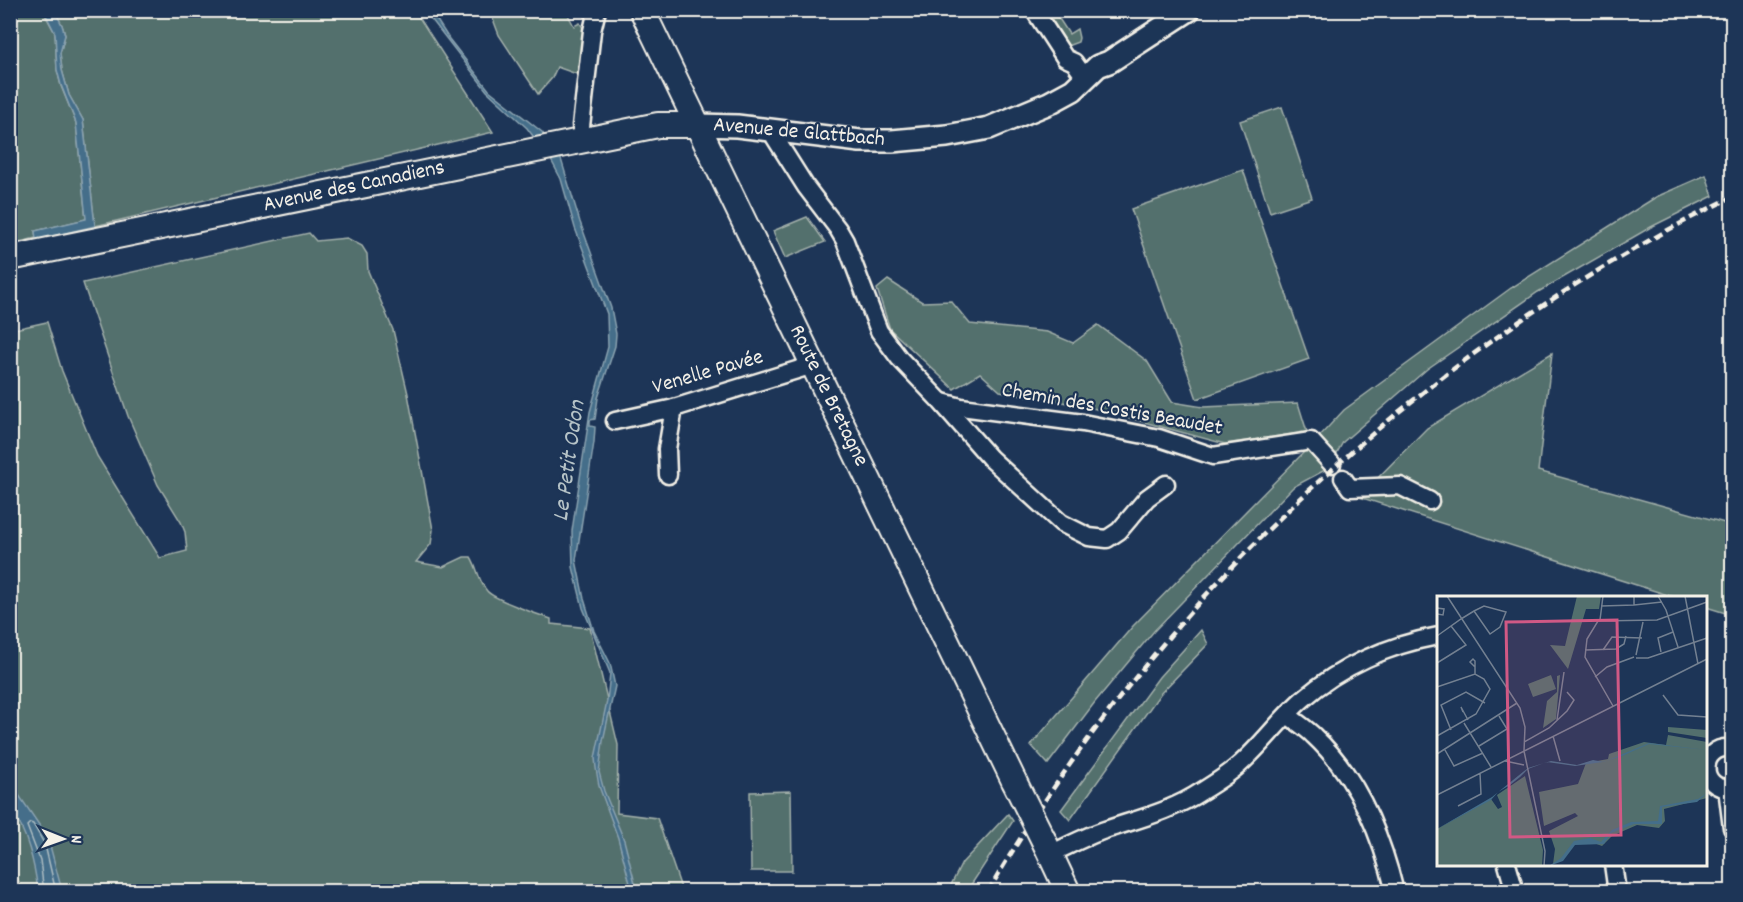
<svg xmlns="http://www.w3.org/2000/svg" width="1743" height="902" font-family="Dekko,sans-serif">
	<style>
		.green { fill: #526f6d; stroke: #a3b0aa; stroke-width: 1.5 }
		.water { fill: #446e8a; stroke: #8aa2b0; stroke-width: 1.5 }
		.lines { fill: none; stroke-linecap: round; stroke-linejoin: round }
		.shore { stroke: #aebdc2; stroke-width: 1.5 }
		.minor-casing { stroke: #f4f1e8; stroke-width: 21 }
		.tertiary-casing { stroke: #f4f1e8; stroke-width: 26 }
		.secondary-casing { stroke: #f4f1e8; stroke-width: 28 }
		.minor { stroke: #1d3557; stroke-width: 16 }
		.tertiary { stroke: #1d3557; stroke-width: 21 }
		.secondary { stroke: #1d3557; stroke-width: 24 }
		.rail { stroke: #f4f1e8; stroke-width: 4.5; stroke-dasharray: 9 4.5; stroke-linecap: butt }
		.secondary-bridge-casing { stroke: #f4f1e8; stroke-width: 28; stroke-linecap: butt }
		.secondary-bridge { stroke: #1d3557; stroke-width: 24 }
		.labels { text-anchor: middle; dominant-baseline: central; stroke-width: 4.5; stroke-linejoin: round; paint-order: stroke }
		.street-label { font-size: 22px; fill: #f4f1e8; stroke: #1d3557 }
		.water-label { font-size: 24px; font-style: italic; fill: #b6c3c7; stroke: #1d3557 }
		.inset-road { fill: none; stroke: #738091; stroke-width: 1.5 }
		.view { fill: #d15985; fill-opacity: 0.15; stroke: #d15985; stroke-width: 3 }
		.inset-edge { fill: none; stroke: #f4f1e8; stroke-width: 3 }
	</style>
	<rect width="100%" height="100%" fill="#1d3557"/>
	<filter id="ink" filterUnits="userSpaceOnUse"><feTurbulence type="fractalNoise" baseFrequency=".0167" numOctaves="2"/><feDisplacementMap in="SourceGraphic" scale="12" xChannelSelector="R" yChannelSelector="G"/><feConvolveMatrix kernelMatrix="1 2 1 2 8 2 1 2 1" color-interpolation-filters="sRGB"/></filter>
	<g filter="url(#ink)">
		<!-- green -->
		<g class="green">
			<path d="M10 11H43L55 33 57 70 61 86 76 123 86 219 35 231 36 238 11 244Z"/>
			<path d="M55 11H415L493 132 95 226 83 120 69 95 62 70 60 53 65 35 62 25Z"/>
			<path d="M490 11H566L574 26 580 23 585 32 582 40 584 52 582 76 557 67 552 78 538 94 499 35Z"/>
			<path d="M1040 11H1054L1069 34 1077 29 1079 38 1078 42 1067 46Z"/>
			<path d="M1282 107 1312 198 1270 212 1240 121Z"/>
			<path d="M1243 170 1309 359 1197 399 1131 209Z"/>
			<path d="M1706 175 1713 196 1651 227 1538 292 1427 369 1343 442 1337 453 1338 458H1330L1317 439 1344 410 1511 288 1656 197Z"/>
			<path d="M807 217 825 242 785 258 773 231Z"/>
			<path d="M309 233 316 241 347 238 362 246 367 254 368 271 393 330 408 394 433 530 431 544 416 562 443 567 464 557H471C478 568 478 581 487 591 493 599 539 615 551 619V624L590 628 618 745 617 813 657 818 682 891H22L10 857V330L47 322 62 371 97 456 160 558 187 551 185 532 181 522 158 485 128 416 83 283Z"/>
			<path d="M888 280 922 302 951 301 970 324 1047 332 1073 343 1098 325 1147 361 1172 402 1203 407 1298 403 1307 432 1225 444 1085 406 1000 391 980 373 954 389 890 329 877 289Z"/>
			<path d="M1552 353 1538 471 1732 525V615L1706 607V598L1674 597 1359 497 1427 428Z"/>
			<path d="M1307 449 1325 470 1293 487 1154 631 1095 702 1048 764 1031 745 1133 626Z"/>
			<path d="M1201 630 1208 644 1160 694 1070 820 1061 810 1159 677Z"/>
			<path d="M791 791 792 871H751L750 792Z"/>
			<path d="M1008 814 1013 821 967 891H948L962 863Z"/>
		</g>
		<!-- water -->
		<g class="water">
			<path d="M44 11H55L62 25 65 35 60 53 62 70 69 95 83 120 95 226 36 240 35 231 86 219 76 123 61 85 57 70 55 33Z"/>
			<path d="M425 11H431L449 39 489 90 542 132 561 159 580 222 611 308 616 334 615 346 598 398 595 419 590 420V426L595 427 594 442 576 560 584 599 594 631 610 663 615 686 603 741 599 772 604 791 624 840 637 891H632L618 838 599 786 596 768 595 758 607 701 610 673 583 608 573 567 572 531 590 412 608 347 607 314 575 228 561 179 551 160 527 128 487 91Z"/>
			<path d="M10 782 48 838 62 891H38C35 867 27 829 11 811Z"/>
		</g>
		<g class="lines">
			<!-- shore -->
			<path class="shore" d="M44 892 40 860 27 826 30 823 33 824 45 845 56 892"/>
			<defs>
				<g id="minor">
					<path d="M1034 10 1065 58 1074 62 1086 79"/>
					<path d="M581 126 592 31 597 10"/>
					<path d="M774 131 775 138 806 187 838 229 845 241 879 331 899 358 941 402 990 458 1061 523 1089 537 1107 539 1119 531 1147 498 1166 484"/>
					<path d="M942 402 961 407 1083 423 1159 438 1213 456 1311 441 1332 464"/>
					<path d="M615 421 674 408 813 365"/>
					<path d="M668 475 667 449 674 408"/>
					<path d="M1343 478 1350 488 1400 486 1430 501"/>
					<path d="M1288 715C1296 722 1306 728 1314 736 1358 777 1381 834 1395 892"/>
					<path d="M1732 748C1698 744 1698 792 1732 788"/>
					<path d="M1727 788 1732 828"/>
					<path d="M1050 854C1068 846 1086 836 1105 830 1138 819 1172 811 1202 791 1215 783 1228 775 1239 765 1262 745 1280 719 1303 699 1341 666 1389 645 1438 636"/>
					<path d="M1507 864 1515 892"/>
					<path d="M1613 864 1617 892"/>
				</g>
				<path id="tertiary" d="M698 125 737 126 860 141H892L947 136 989 128 1049 103 1073 90 1098 66 1109 62 1189 10"/>
				<g id="secondary">
					<path d="M642 10 1014 781"/>
					<path d="M10 258 658 125H698"/>
					<path d="M1044 841 1068 892"/>
				</g>
			</defs>
			<!-- minor casing -->
			<use href="#minor" class="minor-casing"/>
			<!-- tertiary casing -->
			<use href="#tertiary" class="tertiary-casing"/>
			<!-- secondary casing -->
			<use href="#secondary" class="secondary-casing"/>
			<!-- minor -->
			<use href="#minor" class="minor"/>
			<!-- tertiary -->
			<use href="#tertiary" class="tertiary"/>
			<!-- secondary -->
			<use href="#secondary" class="secondary"/>
			<!-- rail -->
			<path class="rail" d="M988 892C1159 597 1426 347 1732 197"/>
			<defs>
				<path id="secondary-bridge" d="M1014 781 1044 841"/>
			</defs>
			<!-- secondary-bridge casing -->
			<use href="#secondary-bridge" class="secondary-bridge-casing"/>
			<!-- secondary-bridge -->
			<use href="#secondary-bridge" class="secondary-bridge"/>
		</g>
	</g>
	<g class="labels">
		<!-- street labels -->
		<g class="street-label">
			<text transform="translate(799 133) rotate(5)">Avenue de Glattbach</text>
			<text transform="translate(354 187) rotate(-12)">Avenue des Canadiens</text>
			<text transform="translate(708 373) rotate(-16)">Venelle Pavée</text>
			<text transform="translate(828 396) rotate(64)">Route de Bretagne</text>
			<text transform="translate(1112 410) rotate(10)">Chemin des Costis Beaudet</text>
		</g>
		<!-- water labels -->
		<g class="water-label">
			<text transform="translate(570 461) rotate(-82)">Le Petit Odon</text>
		</g>
	</g>
	<!-- overview -->
	<g transform="translate(1437 596)">
		<rect width="270" height="270" fill="#1d3557"/>
		<path d="M140 0H164L162 13H149L131 73 113 49 128 50ZM114 79 119 93 96 101 91 88ZM123 79 119 123 106 132 110 105 120 96V80ZM231 131 270 134V142L231 136ZM231 139 270 146V202L227 213 228 225 222 232 200 229 175 240 165 250 151 245 138 247 127 262 116 268 118 253 112 235 141 220 138 217 107 230 102 196 141 188 149 167 171 163 172 158 207 146 229 149ZM88 180 106 254 105 270H0V233L54 203 61 213 65 211 60 199Z" fill="#526f6d"/>
		<path d="M212 147 270 154 212 148 185 160 166 166 138 170 110 166 91 173 83 181 73 189 61 196 54 204 0 233 55 201 91 172 114 165 140 169 156 164 167 166ZM270 197 260 206 225 211V228H197L174 237 167 248 138 249 126 265 112 270 124 262 137 245 153 242 164 246 175 234 194 226 221 225 223 210 261 203Z" fill="#446e8a"/>
		<path class="inset-road" d="M10 0 83 112 88 131 87 155M221 0 229 14 241 51M248 0 261 68M197 9 225 6M164 10 197 9V0M0 18 6 19 7 13 0 12M163 24 166 0M0 40 24 23 37 15 47 10 69 16 63 31 53 38 37 15M148 54 179 53 187 48 189 40M166 54 175 41 205 42M224 56 221 42 236 36M199 59 206 26M199 62H211L270 42M0 67 29 49 14 30M38 78V65L36 63 33 66 38 71M158 81 170 71 197 61M0 91 38 78 47 83 53 93 39 118 0 140M226 99 241 119 270 121M176 110 148 61 150 43 161 25 220 24 270 6M26 116 24 111 31 124M120 124 127 76M27 127 54 171M14 134 4 109 29 96 48 107M116 140 123 165M87 146 112 132 130 115 137 104 130 96M42 150 70 133 62 120M8 154 17 170 46 157M87 155 108 255 107 270M0 158 80 107M68 165 87 169M0 199 270 63M21 210 44 198 43 177"/>
		<path class="view" d="M180 24 184 239 73 241 69 26Z"/>
		<rect width="270" height="270" class="inset-edge"/>
	</g>
	<!-- margin -->
	<rect width="1743" height="902" fill="none" stroke="#1d3557" stroke-width="36"/>
	<rect x="18" y="18" width="1707" height="866" fill="none" stroke="#f4f1e8" stroke-width="2" filter="url(#ink)"/>
	<!-- north arrow -->
	<g transform="translate(63 839) rotate(91)" stroke="#1d3557" stroke-width="4.5" paint-order="stroke">
	<path d="M0-4.5L10 22L0 15L-10 22Z" fill="#f4f1e8"/>
	<text y="-9" font-size="16" font-weight="bold" text-anchor="middle" fill="#f4f1e8">N</text>
	</g>
</svg>
